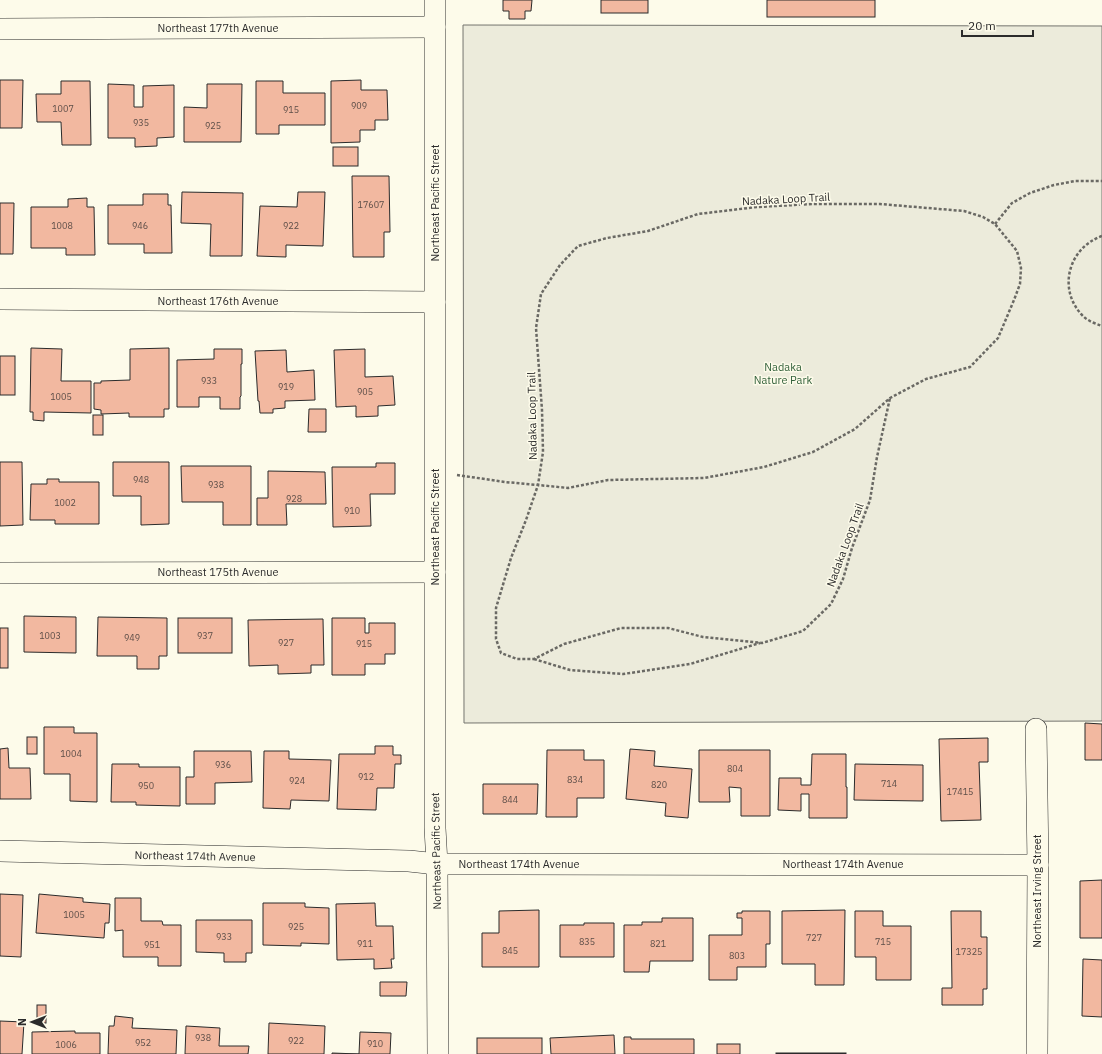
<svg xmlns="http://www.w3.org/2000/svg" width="1102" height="1054" font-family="'IBM Plex Sans',sans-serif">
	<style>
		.green { fill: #ecebdb; stroke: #74746e }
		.building { fill: #f2b8a0; stroke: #2b2b2b }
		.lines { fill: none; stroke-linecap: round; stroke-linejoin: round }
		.minor-casing { stroke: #2b2b2b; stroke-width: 22 }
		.path { stroke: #6a6964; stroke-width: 2.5; stroke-dasharray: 3 2; stroke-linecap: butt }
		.minor { stroke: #fdfbea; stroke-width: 21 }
		.labels { text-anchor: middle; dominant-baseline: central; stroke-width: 3; stroke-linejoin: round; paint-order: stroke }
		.number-label { font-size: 9px; fill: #5d4e48 }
		.street-label { font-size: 11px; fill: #2b2b2b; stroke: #fdfbea }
		.park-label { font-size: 11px; fill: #34623c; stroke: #fdfbea }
	</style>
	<rect width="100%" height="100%" fill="#fdfbea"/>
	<!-- green -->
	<path class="green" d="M463 25 1102 26V721L464 723Z"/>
	<!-- building -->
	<g class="building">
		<path d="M503 0H532L531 11H525V19H509V11H503Z"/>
		<rect x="601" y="0" width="47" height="13"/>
		<rect x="767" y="0" width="108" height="17"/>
		<path d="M0 80H23L22 128H0Z"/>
		<path d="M361 80V90H387L388 120H375V130H360V142L331 143V81Z"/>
		<path d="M61 81H90L91 145H62L61 122H37L36 94H61Z"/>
		<path d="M256 81H283V93H325V125H279V134H256Z"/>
		<path d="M108 84 134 85V107H143V86L174 85V137L157 138V146L135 147V138H108Z"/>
		<path d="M207 84H242L241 142H184V107L207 108Z"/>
		<rect x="333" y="147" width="25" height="19"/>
		<path d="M352 176H389L390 232H384V257H353Z"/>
		<path d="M182 192 243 193 242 256H210L211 224 181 223Z"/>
		<path d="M298 192H325L323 246 286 245V257L257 256 260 206 297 207Z"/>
		<path d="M143 194H168V205H171L172 253H144V244H108V205H143Z"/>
		<path d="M87 198V207H94L95 255H66V248H31V207H68V199Z"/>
		<path d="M0 203H14L13 254H0Z"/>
		<path d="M31 348 62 349 61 381H91V413L44 412V421L33 420V412H30Z"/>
		<path d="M169 348V409H164V417H129V413L101 414V410L94 409V383H101V381L130 380V349Z"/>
		<path d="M214 349H242V364H241V396L240 397V409H220V397H199V407H177V360L214 359Z"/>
		<path d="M365 349V377L393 376 395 405 378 406V416L356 417V406L336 407 334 350Z"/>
		<path d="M286 350 287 372 314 370 315 400 285 401V408L273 409V413H260L259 401H258L255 351Z"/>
		<rect x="0" y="356" width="15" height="39"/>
		<path d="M309 409H326V432H308Z"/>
		<rect x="93" y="415" width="10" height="20"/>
		<path d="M0 462H22L23 525 0 526Z"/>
		<path d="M113 462H169V524L141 525V496H113Z"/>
		<path d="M376 463H395V494H370L371 526 333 527 332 467H376Z"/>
		<path d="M181 466H251V525H223V502H182Z"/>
		<path d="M268 471 325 472 326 504H286L287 525H257V498H268Z"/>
		<path d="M47 479H59V482H99V524H55V520H30L31 484H47Z"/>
		<path d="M24 616 76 617V653L24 652Z"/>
		<path d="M98 617 167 618V656H159V669H137V656H97Z"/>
		<rect x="178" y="618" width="54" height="35"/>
		<path d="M332 618H365V633H369V623H395V654H385V664H365V675H332Z"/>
		<path d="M323 619 324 665H311V673L278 674V665L249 666 248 620Z"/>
		<rect x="0" y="628" width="8" height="40"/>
		<path d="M1085 723 1102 724V760H1085Z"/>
		<path d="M44 727H74V733H97V802L70 801V774H44Z"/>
		<rect x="27" y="737" width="10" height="17"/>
		<path d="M988 738V762H979L981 820 941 821 939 739Z"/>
		<path d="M375 746H393V755H401V764H395L394 788H377L376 810 337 809 339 754H375Z"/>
		<path d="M8 748 9 768H30L31 799H0V749Z"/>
		<path d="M630 749 655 751 654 766 692 769 688 818 665 816 666 803 626 799Z"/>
		<path d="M547 750H584V760H604V798H577V817H546Z"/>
		<path d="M699 750H770V816H741V788L729 787 730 802H699Z"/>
		<path d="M194 751H251L252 782 215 783V804H186V777H194Z"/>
		<path d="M264 751H289V759L331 760 329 801 291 800 290 809 263 808Z"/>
		<path d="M812 754H846V787H847V818H809V794H801V811L778 810 779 778H801V785H811Z"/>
		<path d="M112 764H139V767H180V806L136 805V802H111Z"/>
		<path d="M855 764 923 765V801L854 800Z"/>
		<path d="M483 784H538L537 814H483Z"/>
		<path d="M1102 880V938H1080V881Z"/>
		<path d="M0 894 23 895 21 957 0 956Z"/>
		<path d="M39 894 83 898V902L110 904 109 923H105L104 938 36 933Z"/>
		<path d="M115 898H141V921H162L163 925H181V966H158V957H123V930L115 931Z"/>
		<path d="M263 903H305V907L329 908V944L301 943V946L263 945Z"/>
		<path d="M375 903 376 926H393L394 959H391L392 968 374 969V959L337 960 336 904Z"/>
		<path d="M539 910V967H482V933H499V911Z"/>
		<path d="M845 910 844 985H815V964H782V911Z"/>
		<path d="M742 911H770V944H766V967H737V980H709V935H742V918H737V913H742Z"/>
		<path d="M855 911H883V926H911V980H876V957H855Z"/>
		<path d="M951 911H981V937H987V989H983V1005H942V988H952Z"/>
		<path d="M662 918H693V961H650L649 972H624V925H642V922H662Z"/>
		<path d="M196 920H252V953H246V962H224V953L196 952Z"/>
		<path d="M584 923H614V957H560V925H584Z"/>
		<path d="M1083 959 1102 960V1017L1082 1016Z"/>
		<path d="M380 982H407L406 996H380Z"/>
		<rect x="37" y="1005" width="9" height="18"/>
		<path d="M115 1016 133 1018 132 1028 177 1030 176 1054H108L109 1026H114Z"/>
		<path d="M0 1021 24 1022 22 1054H0Z"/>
		<path d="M269 1023 325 1026 324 1054H268Z"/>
		<path d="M186 1026 220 1028 219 1046H249L248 1054H185Z"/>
		<path d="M75 1031V1033H100V1054H32V1032Z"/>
		<path d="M360 1032 391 1033 390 1054H332V1053L359 1054Z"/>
		<path d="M614 1035 615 1054H551L550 1038Z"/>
		<path d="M624 1037H631V1039H694V1054H624Z"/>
		<rect x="477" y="1038" width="65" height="16"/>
		<rect x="717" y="1044" width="23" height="10"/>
		<rect x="776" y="1053" width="70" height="1"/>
	</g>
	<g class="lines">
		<defs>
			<g id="minor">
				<path d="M435 0V828L437 864 438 1054"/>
				<path d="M0 29 435 27"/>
				<path d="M0 299 435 302"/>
				<path d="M0 573 435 572"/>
				<path d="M1036 729 1038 865 1037 1054"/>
				<path d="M0 851 409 861 437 864 1038 865"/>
			</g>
		</defs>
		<!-- minor casing -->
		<use href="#minor" class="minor-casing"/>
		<!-- path -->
		<g class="path">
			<path d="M995 224 1012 203 1030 193 1054 185 1075 181H1102"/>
			<path d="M1102 236C1068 248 1057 290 1083 316 1088 321 1096 324 1102 326"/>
			<path d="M457 475 505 482 538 485 568 488 608 480 704 478 764 467 813 452 855 429 890 398 926 379 970 367 998 338 1014 300 1020 284 1021 268 1017 251 995 224 983 217 964 211 880 204H813L757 207 698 214 648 231 607 238 578 246 560 265 541 294 536 328 542 410 543 452 538 485 526 520 511 558 496 608V639L501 653 517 659H534L564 644 621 628H668L703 637 762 643 803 631 831 604 843 579 852 548 870 500 877 457 890 398"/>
			<path d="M534 659 570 670 623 674 690 664 760 643"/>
		</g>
		<!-- minor -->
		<use href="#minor" class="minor"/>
	</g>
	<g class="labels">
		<!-- number labels -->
		<g class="number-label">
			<text x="359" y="105">909</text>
			<text x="63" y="108">1007</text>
			<text x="291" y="109">915</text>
			<text x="141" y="122">935</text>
			<text x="213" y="125">925</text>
			<text x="371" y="204">17607</text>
			<text x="62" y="225">1008</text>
			<text x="140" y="225">946</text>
			<text x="291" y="225">922</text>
			<text x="209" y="380">933</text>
			<text x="286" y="386">919</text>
			<text x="365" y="391">905</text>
			<text x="61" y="396">1005</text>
			<text x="141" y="479">948</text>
			<text x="216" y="484">938</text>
			<text x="294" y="498">928</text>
			<text x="65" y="502">1002</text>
			<text x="352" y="510">910</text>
			<text x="50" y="635">1003</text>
			<text x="205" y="635">937</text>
			<text x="132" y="637">949</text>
			<text x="286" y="642">927</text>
			<text x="364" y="643">915</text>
			<text x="71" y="753">1004</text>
			<text x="223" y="764">936</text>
			<text x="735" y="768">804</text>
			<text x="366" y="776">912</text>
			<text x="575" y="779">834</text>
			<text x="297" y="780">924</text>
			<text x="889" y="783">714</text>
			<text x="659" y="784">820</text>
			<text x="146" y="785">950</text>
			<text x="960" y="791">17415</text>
			<text x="510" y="799">844</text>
			<text x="74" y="914">1005</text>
			<text x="296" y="926">925</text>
			<text x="224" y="936">933</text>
			<text x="814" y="937">727</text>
			<text x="587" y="941">835</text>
			<text x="883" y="941">715</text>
			<text x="365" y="943">911</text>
			<text x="658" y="943">821</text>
			<text x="152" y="944">951</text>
			<text x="510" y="950">845</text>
			<text x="969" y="951">17325</text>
			<text x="737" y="955">803</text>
			<text x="203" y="1037">938</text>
			<text x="296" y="1040">922</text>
			<text x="143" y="1042">952</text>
			<text x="375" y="1043">910</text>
			<text x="66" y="1044">1006</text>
		</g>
		<!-- street labels -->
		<g class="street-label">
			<text x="218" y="28">Northeast 177th Avenue</text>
			<text transform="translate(786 199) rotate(-3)">Nadaka Loop Trail</text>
			<text transform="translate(435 203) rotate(-90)">Northeast Pacific Street</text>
			<text x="218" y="301">Northeast 176th Avenue</text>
			<text transform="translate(532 416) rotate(-91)">Nadaka Loop Trail</text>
			<text transform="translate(435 527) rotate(-90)">Northeast Pacific Street</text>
			<text transform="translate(845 545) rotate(-70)">Nadaka Loop Trail</text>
			<text x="218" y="572">Northeast 175th Avenue</text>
			<text transform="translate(436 851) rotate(-91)">Northeast Pacific Street</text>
			<text transform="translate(195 856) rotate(1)">Northeast 174th Avenue</text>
			<text x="519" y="864">Northeast 174th Avenue</text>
			<text x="843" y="864">Northeast 174th Avenue</text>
			<text transform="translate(1037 891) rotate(-90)">Northeast Irving Street</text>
		</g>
		<!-- park labels -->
		<g class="park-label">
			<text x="783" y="367">Nadaka<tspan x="783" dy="13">Nature Park</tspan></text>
		</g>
	</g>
	<!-- north arrow -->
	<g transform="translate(32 1022) rotate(270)" stroke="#fdfbea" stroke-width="3" paint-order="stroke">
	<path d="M0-3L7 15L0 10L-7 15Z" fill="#2b2b2b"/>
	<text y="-6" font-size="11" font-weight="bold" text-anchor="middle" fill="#2b2b2b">N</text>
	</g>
	<!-- scale -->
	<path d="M962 30v6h71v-6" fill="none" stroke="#2b2b2b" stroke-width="2"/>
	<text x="968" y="30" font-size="12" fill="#2b2b2b" stroke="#fdfbea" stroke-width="3" paint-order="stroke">20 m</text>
</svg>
